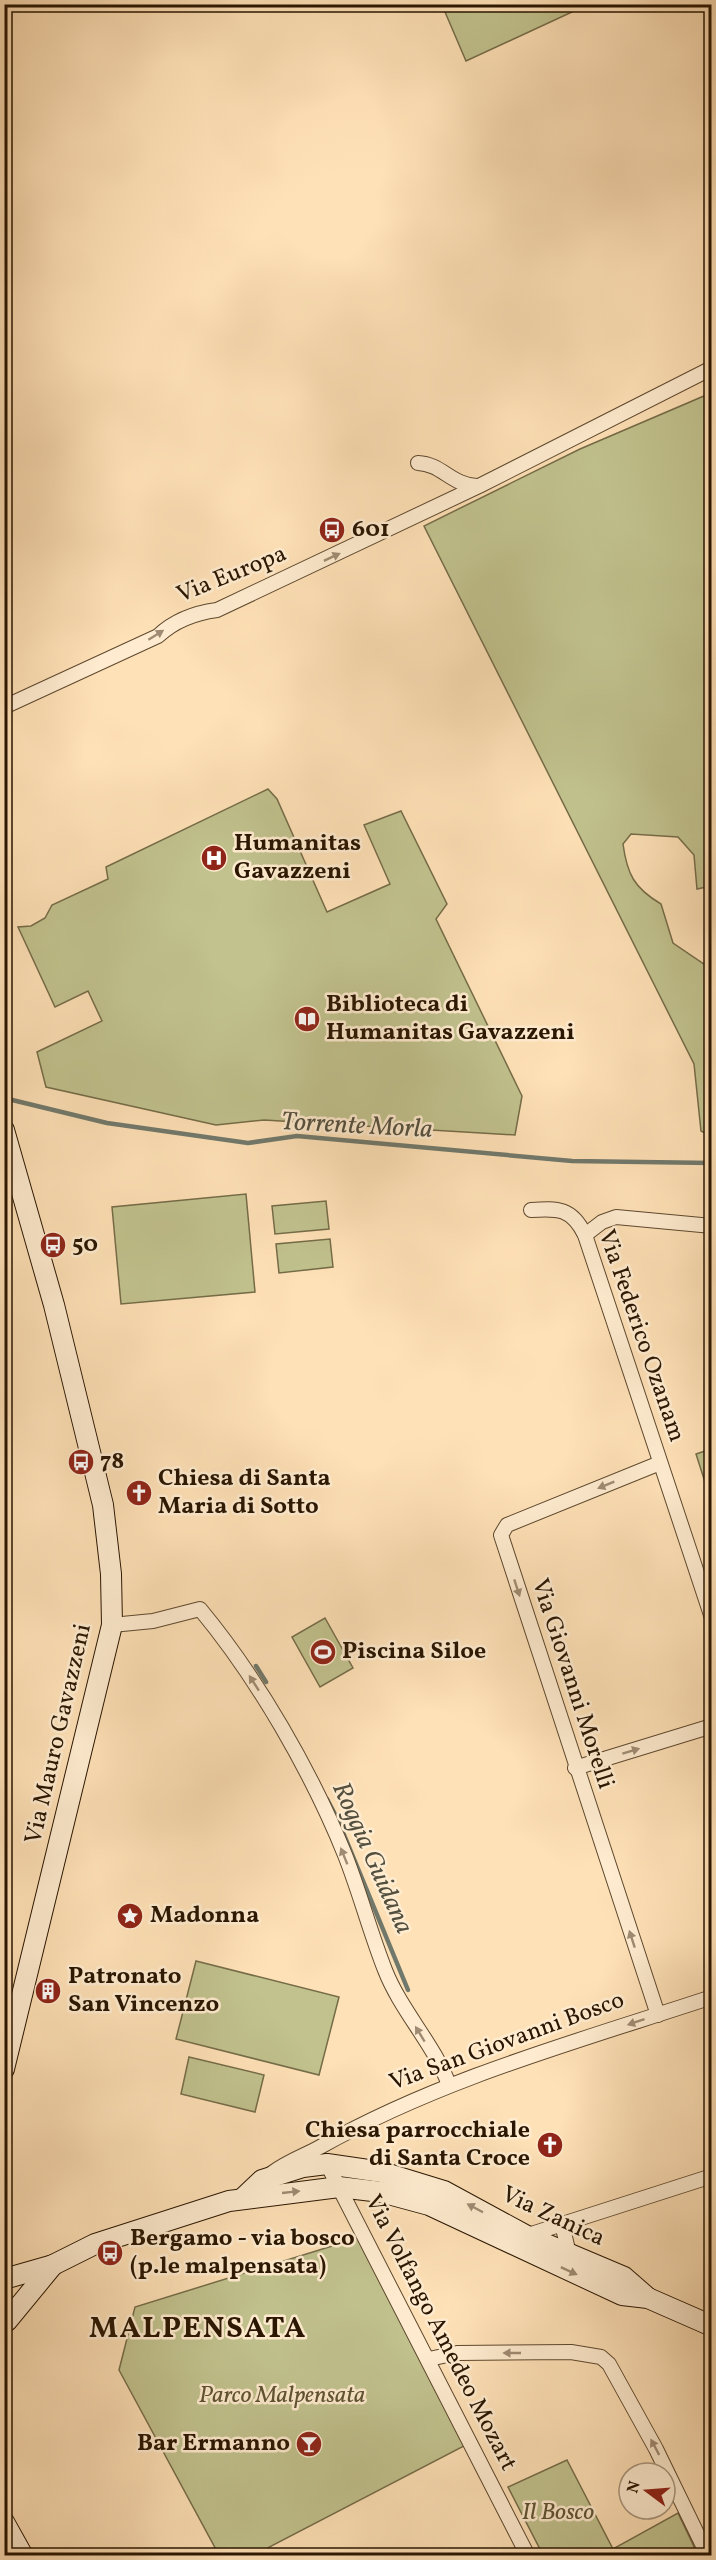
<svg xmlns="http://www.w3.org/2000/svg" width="716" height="2560" font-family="Vollkorn,serif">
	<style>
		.green { fill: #c1c28e; stroke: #756c48; stroke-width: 1.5 }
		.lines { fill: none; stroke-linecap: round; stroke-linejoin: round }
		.stream { stroke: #71796c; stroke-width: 4.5 }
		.street-casing { stroke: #5e482e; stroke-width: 16 }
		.secondary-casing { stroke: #291501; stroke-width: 22 }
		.street { stroke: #ffecd0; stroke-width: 14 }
		.secondary { stroke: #ffecd0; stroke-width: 20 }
		.oneway { fill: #9f8b73 }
		.labels { text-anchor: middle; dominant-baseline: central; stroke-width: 5; stroke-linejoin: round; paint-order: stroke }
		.poi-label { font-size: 24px; font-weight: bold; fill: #291501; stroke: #ffecd0; text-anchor: start }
		.street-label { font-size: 24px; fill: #291501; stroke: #ffecd0 }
		.park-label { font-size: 24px; font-style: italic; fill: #5e5232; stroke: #ffecd0 }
		.water-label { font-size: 26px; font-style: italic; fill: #534f3f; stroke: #ffecd0 }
		.district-label { font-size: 30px; font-weight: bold; letter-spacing: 1.5px; fill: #291501; stroke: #ffecd0 }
	</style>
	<rect width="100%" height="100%" fill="#ffe1b7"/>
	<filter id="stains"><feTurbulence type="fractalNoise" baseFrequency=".00333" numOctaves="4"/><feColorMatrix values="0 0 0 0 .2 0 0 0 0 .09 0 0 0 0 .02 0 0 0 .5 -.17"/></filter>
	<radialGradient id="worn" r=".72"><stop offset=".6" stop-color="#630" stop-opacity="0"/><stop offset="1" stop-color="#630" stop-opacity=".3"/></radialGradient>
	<!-- green -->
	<g class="green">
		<path d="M442 5H587L466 61Z"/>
		<path d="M711 393V886L697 889 694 855 678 837 631 834 623 844C627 874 634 888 661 904L673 943 711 969V1136L701 1131 694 1064 424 526 580 449Z"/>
		<path d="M268 789 277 799 327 912 390 884 364 825 401 811 447 904 436 919 522 1096 515 1135 264 1120 216 1125 46 1087 37 1052 102 1021 88 991 55 1007 18 927 31 926 45 918 52 905 108 879 106 867Z"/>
		<path d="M246 1194 255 1292 121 1304 112 1207Z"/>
		<path d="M326 1201 329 1229 275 1234 272 1206Z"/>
		<path d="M330 1239 333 1267 279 1273 276 1244Z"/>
		<path d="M711 1449H712L711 1501 696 1454Z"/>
		<path d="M325 1618 353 1668 320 1687 292 1637Z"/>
		<path d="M196 1961 339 1997 319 2075 176 2039Z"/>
		<path d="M189 2057 264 2075 255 2112 181 2094Z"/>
		<path d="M358 2238 464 2446 254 2555H219L119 2370 135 2307Z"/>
		<path d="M567 2460 613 2549 678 2513 698 2555H543L508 2487Z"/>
	</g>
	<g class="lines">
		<!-- stream -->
		<g class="stream">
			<path d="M4 1098 107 1123 248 1143 297 1136 572 1161 712 1163"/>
			<path d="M256 1666 266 1682"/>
			<path d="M327 1799 338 1820 408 1990"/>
		</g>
		<defs>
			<g id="street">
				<path d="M418 463C442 464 451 485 477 486"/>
				<path d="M4 707 158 636C175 620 194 613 217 610L479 486 712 368"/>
				<path d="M531 1210C558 1208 572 1208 585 1235L712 1618"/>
				<path d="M585 1235 602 1222 616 1217 712 1226"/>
				<path d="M112 1625 153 1621 200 1609C258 1679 311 1771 345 1855 360 1893 370 1932 385 1970 401 2011 434 2044 449 2085"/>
				<path d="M575 1768 712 1726"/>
				<path d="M658 2015 501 1535 507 1525 660 1463"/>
				<path d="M327 2164 528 2556"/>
				<path d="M272 2173C288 2161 304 2156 320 2147 442 2078 579 2041 712 1997"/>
				<path d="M562 2224 569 2254"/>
				<path d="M525 2236 712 2176"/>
				<path d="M429 2359 457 2353 571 2352 601 2357 609 2364 656 2449 708 2556"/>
			</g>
			<g id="secondary">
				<path d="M4 1130 54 1305 103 1505 111 1574 112 1625 4 2069"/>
				<path d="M243 2198 262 2180 303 2167 327 2164 382 2172 444 2191 527 2236 624 2277 648 2298"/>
				<path d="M4 2279 53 2265 95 2244 229 2201 339 2187 381 2192 429 2205 622 2295 648 2298 712 2326"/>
				<path d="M7 2321 53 2265"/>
				<path d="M4 2522 23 2556"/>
			</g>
		</defs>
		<!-- street casing -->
		<use href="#street" class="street-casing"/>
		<!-- secondary casing -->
		<use href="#secondary" class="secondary-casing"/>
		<!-- street -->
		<use href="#street" class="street"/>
		<!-- secondary -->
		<use href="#secondary" class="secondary"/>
	</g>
	<!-- one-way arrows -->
	<defs><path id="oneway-solid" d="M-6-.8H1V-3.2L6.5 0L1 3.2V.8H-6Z" transform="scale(1.5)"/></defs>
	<g class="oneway">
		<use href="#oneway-solid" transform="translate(332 557) rotate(-25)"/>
		<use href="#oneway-solid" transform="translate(156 635) rotate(-32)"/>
		<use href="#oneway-solid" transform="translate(606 1485) rotate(158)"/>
		<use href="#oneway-solid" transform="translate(517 1588) rotate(72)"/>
		<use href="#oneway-solid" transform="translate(254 1683) rotate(-123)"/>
		<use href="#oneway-solid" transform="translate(631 1751) rotate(-17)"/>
		<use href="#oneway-solid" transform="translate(344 1856) rotate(-112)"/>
		<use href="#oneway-solid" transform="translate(632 1939) rotate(-108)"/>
		<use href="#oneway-solid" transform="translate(636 2022) rotate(161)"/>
		<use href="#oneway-solid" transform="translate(420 2034) rotate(-121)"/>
		<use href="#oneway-solid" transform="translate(291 2192) rotate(-6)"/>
		<use href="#oneway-solid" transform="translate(475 2208) rotate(-152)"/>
		<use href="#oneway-solid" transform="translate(569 2271) rotate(25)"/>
		<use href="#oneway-solid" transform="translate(512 2353) rotate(180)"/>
		<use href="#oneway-solid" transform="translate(655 2447) rotate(-118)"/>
	</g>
	<!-- icons -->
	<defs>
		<symbol id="bus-disc" viewBox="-11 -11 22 22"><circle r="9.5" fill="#8f2418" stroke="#ffecd0"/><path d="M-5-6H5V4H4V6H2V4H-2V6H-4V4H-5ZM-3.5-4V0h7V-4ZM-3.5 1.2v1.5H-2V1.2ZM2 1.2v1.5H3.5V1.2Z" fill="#fff"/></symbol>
		<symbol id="hospital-disc" viewBox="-11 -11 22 22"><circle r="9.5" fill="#8f2418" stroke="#ffecd0"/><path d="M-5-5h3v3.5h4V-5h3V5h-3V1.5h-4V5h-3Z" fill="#fff"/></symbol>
		<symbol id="library-disc" viewBox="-11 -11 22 22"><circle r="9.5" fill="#8f2418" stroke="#ffecd0"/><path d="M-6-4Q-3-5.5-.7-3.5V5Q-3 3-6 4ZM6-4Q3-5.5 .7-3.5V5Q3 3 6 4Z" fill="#fff"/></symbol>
		<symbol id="church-disc" viewBox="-11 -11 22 22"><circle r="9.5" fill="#8f2418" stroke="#ffecd0"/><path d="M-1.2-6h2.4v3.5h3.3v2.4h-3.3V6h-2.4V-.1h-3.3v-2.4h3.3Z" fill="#fff"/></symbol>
		<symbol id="stadium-disc" viewBox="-11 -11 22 22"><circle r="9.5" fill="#8f2418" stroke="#ffecd0"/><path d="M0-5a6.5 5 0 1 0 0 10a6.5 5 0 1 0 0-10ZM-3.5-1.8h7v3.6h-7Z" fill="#fff"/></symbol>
		<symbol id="sight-disc" viewBox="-11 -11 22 22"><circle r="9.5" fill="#8f2418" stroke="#ffecd0"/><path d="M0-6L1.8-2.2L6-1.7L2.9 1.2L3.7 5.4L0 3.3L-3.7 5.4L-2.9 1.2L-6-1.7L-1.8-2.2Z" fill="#fff"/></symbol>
		<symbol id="building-disc" viewBox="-11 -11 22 22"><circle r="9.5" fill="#8f2418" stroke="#ffecd0"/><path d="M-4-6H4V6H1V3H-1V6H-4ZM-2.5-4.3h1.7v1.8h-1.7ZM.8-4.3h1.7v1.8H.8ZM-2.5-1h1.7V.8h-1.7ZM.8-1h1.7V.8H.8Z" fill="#fff"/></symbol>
		<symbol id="bar-disc" viewBox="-11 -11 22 22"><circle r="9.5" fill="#8f2418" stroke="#ffecd0"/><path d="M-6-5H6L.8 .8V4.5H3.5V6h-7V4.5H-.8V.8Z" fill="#fff"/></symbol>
	</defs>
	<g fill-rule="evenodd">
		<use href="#bus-disc" x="317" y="515" width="30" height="30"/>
		<use href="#hospital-disc" x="199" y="843" width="30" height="30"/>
		<use href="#library-disc" x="292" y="1004" width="30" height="30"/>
		<use href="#bus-disc" x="38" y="1230" width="30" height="30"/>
		<use href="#bus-disc" x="66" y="1447" width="30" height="30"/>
		<use href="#church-disc" x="124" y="1478" width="30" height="30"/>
		<use href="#stadium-disc" x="308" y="1637" width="30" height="30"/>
		<use href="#sight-disc" x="115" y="1901" width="30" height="30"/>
		<use href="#building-disc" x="33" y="1976" width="30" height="30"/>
		<use href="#church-disc" x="535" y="2130" width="30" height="30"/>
		<use href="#bus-disc" x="95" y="2238" width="30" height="30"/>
		<use href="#bar-disc" x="294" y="2429" width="30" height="30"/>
	</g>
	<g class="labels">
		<!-- poi labels -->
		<g class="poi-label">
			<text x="352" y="530">601</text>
			<text x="234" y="844">Humanitas<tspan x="234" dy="28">Gavazzeni</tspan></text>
			<text x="326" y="1005">Biblioteca di<tspan x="326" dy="28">Humanitas Gavazzeni</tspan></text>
			<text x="72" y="1245">50</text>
			<text x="100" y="1462">78</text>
			<text x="158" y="1479">Chiesa di Santa<tspan x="158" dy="28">Maria di Sotto</tspan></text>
			<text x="342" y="1652">Piscina Siloe</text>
			<text x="150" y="1916">Madonna</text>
			<text x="68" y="1977">Patronato<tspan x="68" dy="28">San Vincenzo</tspan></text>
			<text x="530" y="2131" text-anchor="end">Chiesa parrocchiale<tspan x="530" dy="28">di Santa Croce</tspan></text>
			<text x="130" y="2239">Bergamo - via bosco<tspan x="130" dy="28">(p.le malpensata)</tspan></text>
			<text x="290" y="2444" text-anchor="end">Bar Ermanno</text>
		</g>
		<!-- street labels -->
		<g class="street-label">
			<text transform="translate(232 575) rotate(-22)">Via Europa</text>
			<text transform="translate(641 1336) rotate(71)">Via Federico Ozanam</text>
			<text transform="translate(572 1684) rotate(72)">Via Giovanni Morelli</text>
			<text transform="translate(59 1734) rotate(-77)">Via Mauro Gavazzeni</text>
			<text transform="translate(507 2042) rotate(-20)">Via San Giovanni Bosco</text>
			<text transform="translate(553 2217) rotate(25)">Via Zanica</text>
			<text transform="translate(440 2333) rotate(63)">Via Volfango Amedeo Mozart</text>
		</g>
		<!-- park labels -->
		<g class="park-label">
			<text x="282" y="2396">Parco Malpensata</text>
			<text x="558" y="2513">Il Bosco</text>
		</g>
		<!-- water labels -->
		<g class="water-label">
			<text transform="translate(357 1126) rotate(3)">Torrente Morla</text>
			<text transform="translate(372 1858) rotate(66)">Roggia Guidana</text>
		</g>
		<!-- district labels -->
		<g class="district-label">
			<text x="198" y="2329">MALPENSATA</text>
		</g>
	</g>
	<!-- margin -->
	<rect width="716" height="2560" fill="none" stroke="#ffe1b7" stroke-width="24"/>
	<rect x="6" y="6" width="704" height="2548" fill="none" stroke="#291501" stroke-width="3"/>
	<rect x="12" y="12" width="692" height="2536" fill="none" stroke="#291501" stroke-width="1.5"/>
	<!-- north arrow -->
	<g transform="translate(647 2491) rotate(286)"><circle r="28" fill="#ffecd0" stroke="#a9967d" stroke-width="1.5"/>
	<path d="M0-4.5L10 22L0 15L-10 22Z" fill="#8f2418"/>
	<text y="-9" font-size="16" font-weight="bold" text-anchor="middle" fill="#291501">N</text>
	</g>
	<rect width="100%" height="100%" filter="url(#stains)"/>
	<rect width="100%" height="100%" fill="url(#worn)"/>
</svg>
